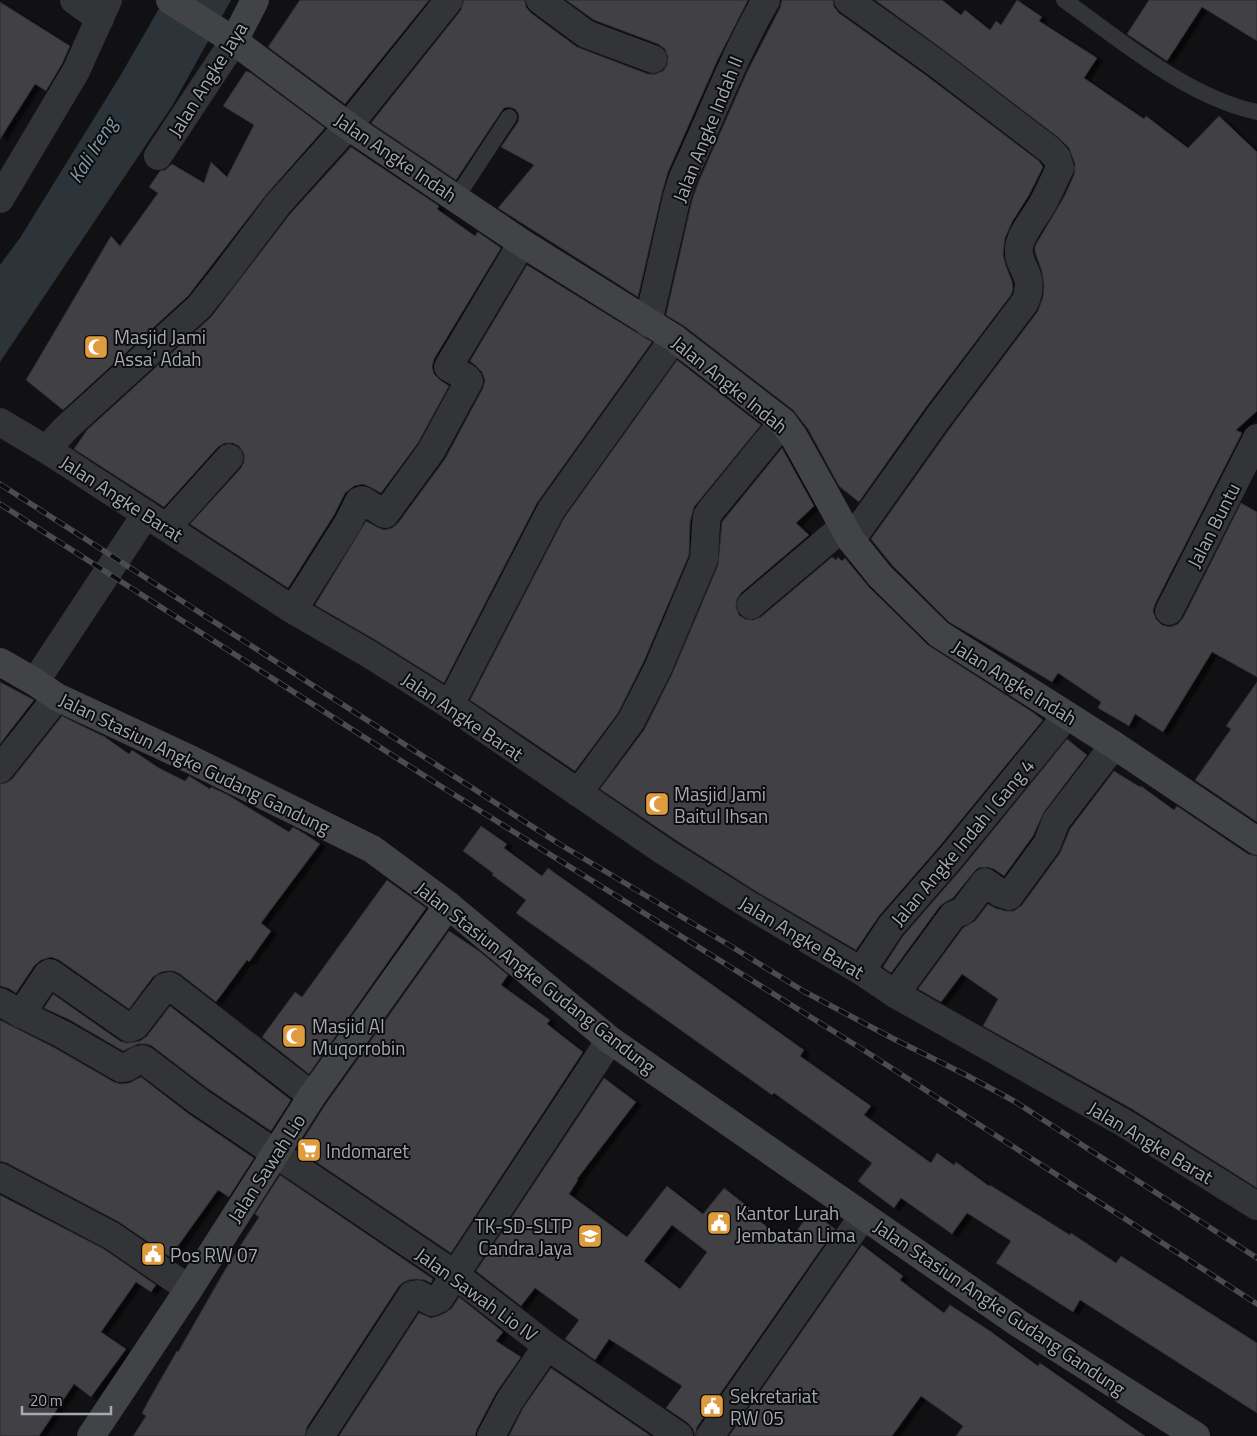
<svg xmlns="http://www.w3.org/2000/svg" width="1257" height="1436" font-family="'Titillium Web',sans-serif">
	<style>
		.water { fill: #2c343a }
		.building { fill: #404145; stroke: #2b2c2e; fill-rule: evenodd; filter: url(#shadow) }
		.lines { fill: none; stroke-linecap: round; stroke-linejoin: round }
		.lane { stroke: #333437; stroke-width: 16 }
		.street { stroke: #333437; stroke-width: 28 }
		.secondary { stroke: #414347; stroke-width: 28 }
		.rail-casing { stroke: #4a4c50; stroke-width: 5.5 }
		.rail { stroke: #0c0c0d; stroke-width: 4; stroke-dasharray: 11; stroke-linecap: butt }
		.labels { text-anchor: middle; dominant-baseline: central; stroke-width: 4; stroke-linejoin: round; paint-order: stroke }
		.street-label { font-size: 19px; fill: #a4a9b2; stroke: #0c0c0d }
		.poi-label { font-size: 19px; fill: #a4a9b2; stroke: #0c0c0d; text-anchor: start }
		.water-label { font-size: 20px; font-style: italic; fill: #7e99aa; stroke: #0c0c0d }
	</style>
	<defs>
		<filter id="shadow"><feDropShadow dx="5.5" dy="3" stdDeviation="1" flood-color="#0009"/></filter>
	</defs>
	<rect width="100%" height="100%" fill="#111113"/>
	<!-- water -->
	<path class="water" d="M164 0H231L172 106 0 362V265L20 238 119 78Z"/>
	<!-- building -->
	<g class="building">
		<path d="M300 0H429L345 104 268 47Z"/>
		<path d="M464 0H525L526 7 531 13 577 47 648 74H655L663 71 667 65 668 57 665 49 658 44 594 20 566 0H748L718 59 668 172 662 193 638 297 498 208 534 165 501 147 518 122 519 117 518 113 515 109 509 107 504 108 501 112 456 180 371 123 461 10Z"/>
		<path d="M782 0H833L834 7 839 13 927 76 1039 161 1043 167 1029 195 1012 222 1005 238 1003 254 1006 266 1012 281 1013 289 1011 295 924 410 859 502 839 486 808 429 793 410 684 326 666 315 692 200 698 183 747 72 780 8Z"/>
		<path d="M875 0H942L961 15 965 10 990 30 996 21 1001 25 1017 0 1042 17 1039 21 1097 58 1084 78 1144 119 1146 116 1188 148 1219 116 1257 152V411L1236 430 1242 433 1155 604 1153 611 1156 619 1162 625 1170 627 1178 624 1183 618 1241 503 1257 512V677L1212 652 1163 732 1135 714 1129 726 1098 708 1101 702 1058 673 1052 682 949 622 892 565 871 539 950 428 1038 311 1043 297 1044 285 1042 272 1035 252V246L1064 197 1074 175 1075 164 1069 148 1059 138 945 51Z"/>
		<path d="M1149 0H1257V41L1202 7 1167 61 1127 34Z"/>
		<path d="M0 2 70 46 62 64 46 91 35 84 0 139Z"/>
		<path d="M246 71 251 73 325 128 266 195 188 296 63 410 26 380 111 236 120 246 158 193 149 187 160 171 165 170 172 164 204 183 211 162 227 177 254 125 223 106Z"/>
		<path d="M351 147 439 206 437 209 475 236 478 232 501 248 434 359 432 367 434 374 440 380 449 386 418 443 381 493 370 487 363 484 354 486 345 493 334 515 288 588 190 524 241 468 244 462V454L239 446 233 443H225L218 447 164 507 74 449 87 430 211 317 290 214Z"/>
		<path d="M527 265 652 342 537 503 444 683 377 641 315 605 366 521 377 527 384 530 392 528 398 523 445 459 483 388 485 380 482 372 475 365 470 361Z"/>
		<path d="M677 360 761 425 694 507 690 522 689 555 644 661 618 713 575 771 470 700 564 518Z"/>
		<path d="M782 448 814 506 796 523 809 535 741 593 737 599 736 607 739 615 745 619 753 620 761 617 832 557 836 560 838 557 842 561 845 558 869 587 928 645 1034 713 1043 720 939 847 879 916 856 950 757 892 674 839 600 789 644 730 672 674 718 565 722 522Z"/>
		<path d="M0 682 34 700 0 744Z"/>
		<path d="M1257 682V822L1195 780 1231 729 1226 726Z"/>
		<path d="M62 716 105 737 129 754 132 750 159 768 185 781 189 776 210 789 211 787 228 795 289 832 293 827 305 834 320 844 261 923 271 931 249 962 247 960 216 1002 180 974 174 971H167L161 972 153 977 129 1009 59 960 51 957 41 960 34 966 16 993 8 988 0 986V784L6 783 12 779Z"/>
		<path d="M1067 739 1087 755 1044 812 1033 836 1004 876 994 869 987 867 978 868 973 873 953 898 947 901 940 906 891 973 883 967 903 936 963 867Z"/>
		<path d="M1114 771 1140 787 1141 786 1174 810 1177 806 1248 854 1257 856V1188L1132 1109 983 1026 998 999 962 974 941 1002 918 989 963 928 975 921 988 904 995 908 1005 911H1014L1022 905 1060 853 1070 829Z"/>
		<path d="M481 826 507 844 504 848 542 876 548 868 804 1050 800 1056 871 1106 864 1115 931 1163 937 1153 954 1165 956 1162 989 1186 990 1185 1070 1235 1071 1233 1116 1263 1121 1256 1257 1343V1413L1080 1300 1073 1312 996 1263 1011 1241 967 1213 952 1234 901 1198 894 1208 858 1181 872 1163 774 1093 772 1095 516 913 526 900 492 875 493 873 463 851Z"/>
		<path d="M387 880 426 908 309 1074 262 1037 295 992 302 997Z"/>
		<path d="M449 931 479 951 508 975 501 985 550 1020 547 1024 583 1052 451 1253 297 1149 325 1105Z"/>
		<path d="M53 994 120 1041 127 1043 140 1041 147 1036 170 1006 291 1100 271 1131 207 1088 152 1046 147 1044H138L123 1051 70 1020 44 1008Z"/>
		<path d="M0 1020 55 1048 114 1082 121 1084 129 1083 141 1077 189 1114 254 1158 229 1197 218 1190 170 1257 119 1222 7 1163 0 1161Z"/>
		<path d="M604 1078 636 1102 577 1179 578 1180 569 1194 627 1237 667 1186 703 1214 724 1188 752 1210 749 1213 788 1243 811 1211 835 1229 697 1427 695 1436 693 1429 688 1423 666 1408 682 1386 609 1339 595 1360 565 1339 579 1320 535 1288 521 1306 476 1271ZM672 1225 707 1252 680 1289 644 1261Z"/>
		<path d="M280 1175 433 1279 431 1283 425 1280 416 1279 409 1280 404 1282 399 1286 307 1427 305 1436H133L146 1416 142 1413 150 1398 177 1351 178 1352 229 1263 259 1217 255 1214Z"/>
		<path d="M0 1195 104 1249 156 1285 151 1292 136 1282 101 1332 126 1349 91 1397 74 1384 39 1436H0Z"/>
		<path d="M862 1245 903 1276 900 1280 944 1313 950 1305 990 1331 1038 1366 1040 1363 1145 1436H956L963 1426 921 1396 892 1436H729Z"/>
		<path d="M459 1297 503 1332 496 1341 521 1357 496 1393 477 1429 475 1436H339L419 1313 431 1318 438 1316 445 1313 452 1308Z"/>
		<path d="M551 1368 651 1436H509L523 1408Z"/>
	</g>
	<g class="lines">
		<!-- lane -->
		<g class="lane">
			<path d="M1064 0C1122 41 1187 97 1257 112"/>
			<path d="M456 198 509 117"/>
		</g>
		<!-- street -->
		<g class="street">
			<path d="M74 0 100 19"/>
			<path d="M540 0 586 34 653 59"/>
			<path d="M848 0 936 63 1050 150 1057 158 1060 168C1054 180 1049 192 1043 203 1036 216 1021 233 1019 247 1016 268 1037 273 1025 302L937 419 851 540"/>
			<path d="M158 156 234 41"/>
			<path d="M0 199 76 71 108 0"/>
			<path d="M648 323 677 196 683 177C711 118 733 57 766 0"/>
			<path d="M0 422 52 453 293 610 369 654 450 705 665 852 749 905 861 971 895 994 1124 1123 1257 1206"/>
			<path d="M52 453 50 449 56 439 66 428 199 307 223 277 278 204 348 126 449 0"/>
			<path d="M167 527 229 458"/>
			<path d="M751 605 843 527"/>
			<path d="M293 610 348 523 359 501 362 500 385 514 431 451 469 381 467 378 448 367 522 243"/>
			<path d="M1169 611 1257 438"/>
			<path d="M35 682 146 514"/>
			<path d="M450 705 551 510 674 338"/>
			<path d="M0 769 57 697"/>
			<path d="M578 793 631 721 658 668 704 559 706 524 707 516 711 510 783 422"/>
			<path d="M861 971 891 926 951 857 1067 715"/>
			<path d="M895 994 953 915 963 911 985 882 1000 893 1009 896 1047 844 1056 821 1114 745"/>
			<path d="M0 1002 21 1014 62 1034 121 1068C130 1069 134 1059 143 1059L198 1101 454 1274 547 1346 679 1436"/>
			<path d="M21 1014 47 975 50 973 129 1028 135 1026 165 987 170 986 312 1096"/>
			<path d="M0 1177 112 1236 189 1289"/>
			<path d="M320 1436 412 1295 418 1294 432 1302 439 1299 610 1040"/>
			<path d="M491 1436 510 1400 547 1346"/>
			<path d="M710 1436 863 1216"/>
		</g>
		<!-- secondary -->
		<g class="secondary">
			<path d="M170 0 234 41 348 126 522 243 674 338 783 422 794 437 851 540 880 576 939 634 1114 745 1257 841"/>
			<path d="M234 41 255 0"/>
			<path d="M0 662 35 682 57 697 192 760 372 849 448 905 610 1040 1018 1323 1196 1436"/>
			<path d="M91 1436 189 1289 312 1096 448 905"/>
		</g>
		<defs>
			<g id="rail">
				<path d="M0 484 561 845 729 945 805 992 892 1038 966 1075 1014 1101 1257 1258"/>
				<path d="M0 504 442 787 865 1051 1257 1304"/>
			</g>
		</defs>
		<!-- rail casing -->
		<use href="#rail" class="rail-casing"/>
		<!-- rail -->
		<use href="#rail" class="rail"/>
	</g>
	<!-- icons -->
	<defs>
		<symbol id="mosque-square" viewBox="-11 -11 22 22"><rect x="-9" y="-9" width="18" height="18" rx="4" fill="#de9c3e" stroke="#0c0c0d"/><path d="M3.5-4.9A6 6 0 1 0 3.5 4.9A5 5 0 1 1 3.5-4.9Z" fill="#fff"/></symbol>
		<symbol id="supermarket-square" viewBox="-11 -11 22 22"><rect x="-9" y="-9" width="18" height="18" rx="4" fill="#de9c3e" stroke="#0c0c0d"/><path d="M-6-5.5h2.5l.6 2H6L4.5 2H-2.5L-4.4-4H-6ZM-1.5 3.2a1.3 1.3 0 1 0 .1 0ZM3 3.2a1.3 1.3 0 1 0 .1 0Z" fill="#fff"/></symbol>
		<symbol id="civic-square" viewBox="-11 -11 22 22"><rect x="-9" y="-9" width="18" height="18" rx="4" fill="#de9c3e" stroke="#0c0c0d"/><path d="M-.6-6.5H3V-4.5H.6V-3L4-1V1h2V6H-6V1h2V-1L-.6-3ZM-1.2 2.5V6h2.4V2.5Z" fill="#fff"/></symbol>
		<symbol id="school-square" viewBox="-11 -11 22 22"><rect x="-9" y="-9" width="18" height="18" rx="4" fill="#de9c3e" stroke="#0c0c0d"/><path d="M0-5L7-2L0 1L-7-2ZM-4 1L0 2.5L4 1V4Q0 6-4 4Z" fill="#fff"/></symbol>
	</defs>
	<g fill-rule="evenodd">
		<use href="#mosque-square" x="82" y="333" width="28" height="28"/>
		<use href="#mosque-square" x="643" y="790" width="28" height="28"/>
		<use href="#mosque-square" x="280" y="1022" width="28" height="28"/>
		<use href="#supermarket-square" x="295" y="1136" width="28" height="28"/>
		<use href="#civic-square" x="705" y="1209" width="28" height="28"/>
		<use href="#school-square" x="576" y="1222" width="28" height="28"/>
		<use href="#civic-square" x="139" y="1240" width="28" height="28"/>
		<use href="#civic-square" x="698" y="1392" width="28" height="28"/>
	</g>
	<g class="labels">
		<!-- street labels -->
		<g class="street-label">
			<text transform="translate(207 79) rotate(-58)">Jalan Angke Jaya</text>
			<text transform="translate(707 129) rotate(-68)">Jalan Angke Indah II</text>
			<text transform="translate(396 157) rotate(34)">Jalan Angke Indah</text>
			<text transform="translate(730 384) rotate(39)">Jalan Angke Indah</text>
			<text transform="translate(122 498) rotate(33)">Jalan Angke Barat</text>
			<text transform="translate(1213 525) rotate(-63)">Jalan Buntu</text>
			<text transform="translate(1015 682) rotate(32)">Jalan Angke Indah</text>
			<text transform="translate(463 716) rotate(34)">Jalan Angke Barat</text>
			<text transform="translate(195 763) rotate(26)">Jalan Stasiun Angke Gudang Gandung</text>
			<text transform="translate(962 842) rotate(-50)">Jalan Angke Indah I Gang 4</text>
			<text transform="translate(802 937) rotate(31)">Jalan Angke Barat</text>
			<text transform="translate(536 977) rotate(38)">Jalan Stasiun Angke Gudang Gandung</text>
			<text transform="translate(1151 1142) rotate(31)">Jalan Angke Barat</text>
			<text transform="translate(266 1168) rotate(-57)">Jalan Sawah Lio</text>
			<text transform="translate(477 1294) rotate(36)">Jalan Sawah Lio IV</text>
			<text transform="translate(1000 1307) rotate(34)">Jalan Stasiun Angke Gudang Gandung</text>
		</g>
		<!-- poi labels -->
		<g class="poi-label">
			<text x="114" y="336">Masjid Jami<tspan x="114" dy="22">Assa' Adah</tspan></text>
			<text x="674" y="793">Masjid Jami<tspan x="674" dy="22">Baitul Ihsan</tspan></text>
			<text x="312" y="1025">Masjid Al<tspan x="312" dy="22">Muqorrobin</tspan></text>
			<text x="326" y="1150">Indomaret</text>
			<text x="736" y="1212">Kantor Lurah<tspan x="736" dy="22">Jembatan Lima</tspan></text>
			<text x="572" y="1225" text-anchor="end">TK-SD-SLTP<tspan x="572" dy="22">Candra Jaya</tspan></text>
			<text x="170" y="1254">Pos RW 07</text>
			<text x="730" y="1395">Sekretariat<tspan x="730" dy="22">RW 05</tspan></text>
		</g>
		<!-- water labels -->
		<g class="water-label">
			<text transform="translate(92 150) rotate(-58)">Kali Ireng</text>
		</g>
	</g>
	<!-- scale -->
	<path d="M22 1406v8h89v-8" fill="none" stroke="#a4a9b2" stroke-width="2.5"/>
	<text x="30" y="1406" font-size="15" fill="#a4a9b2" stroke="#0c0c0d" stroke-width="4" paint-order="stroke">20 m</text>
</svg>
